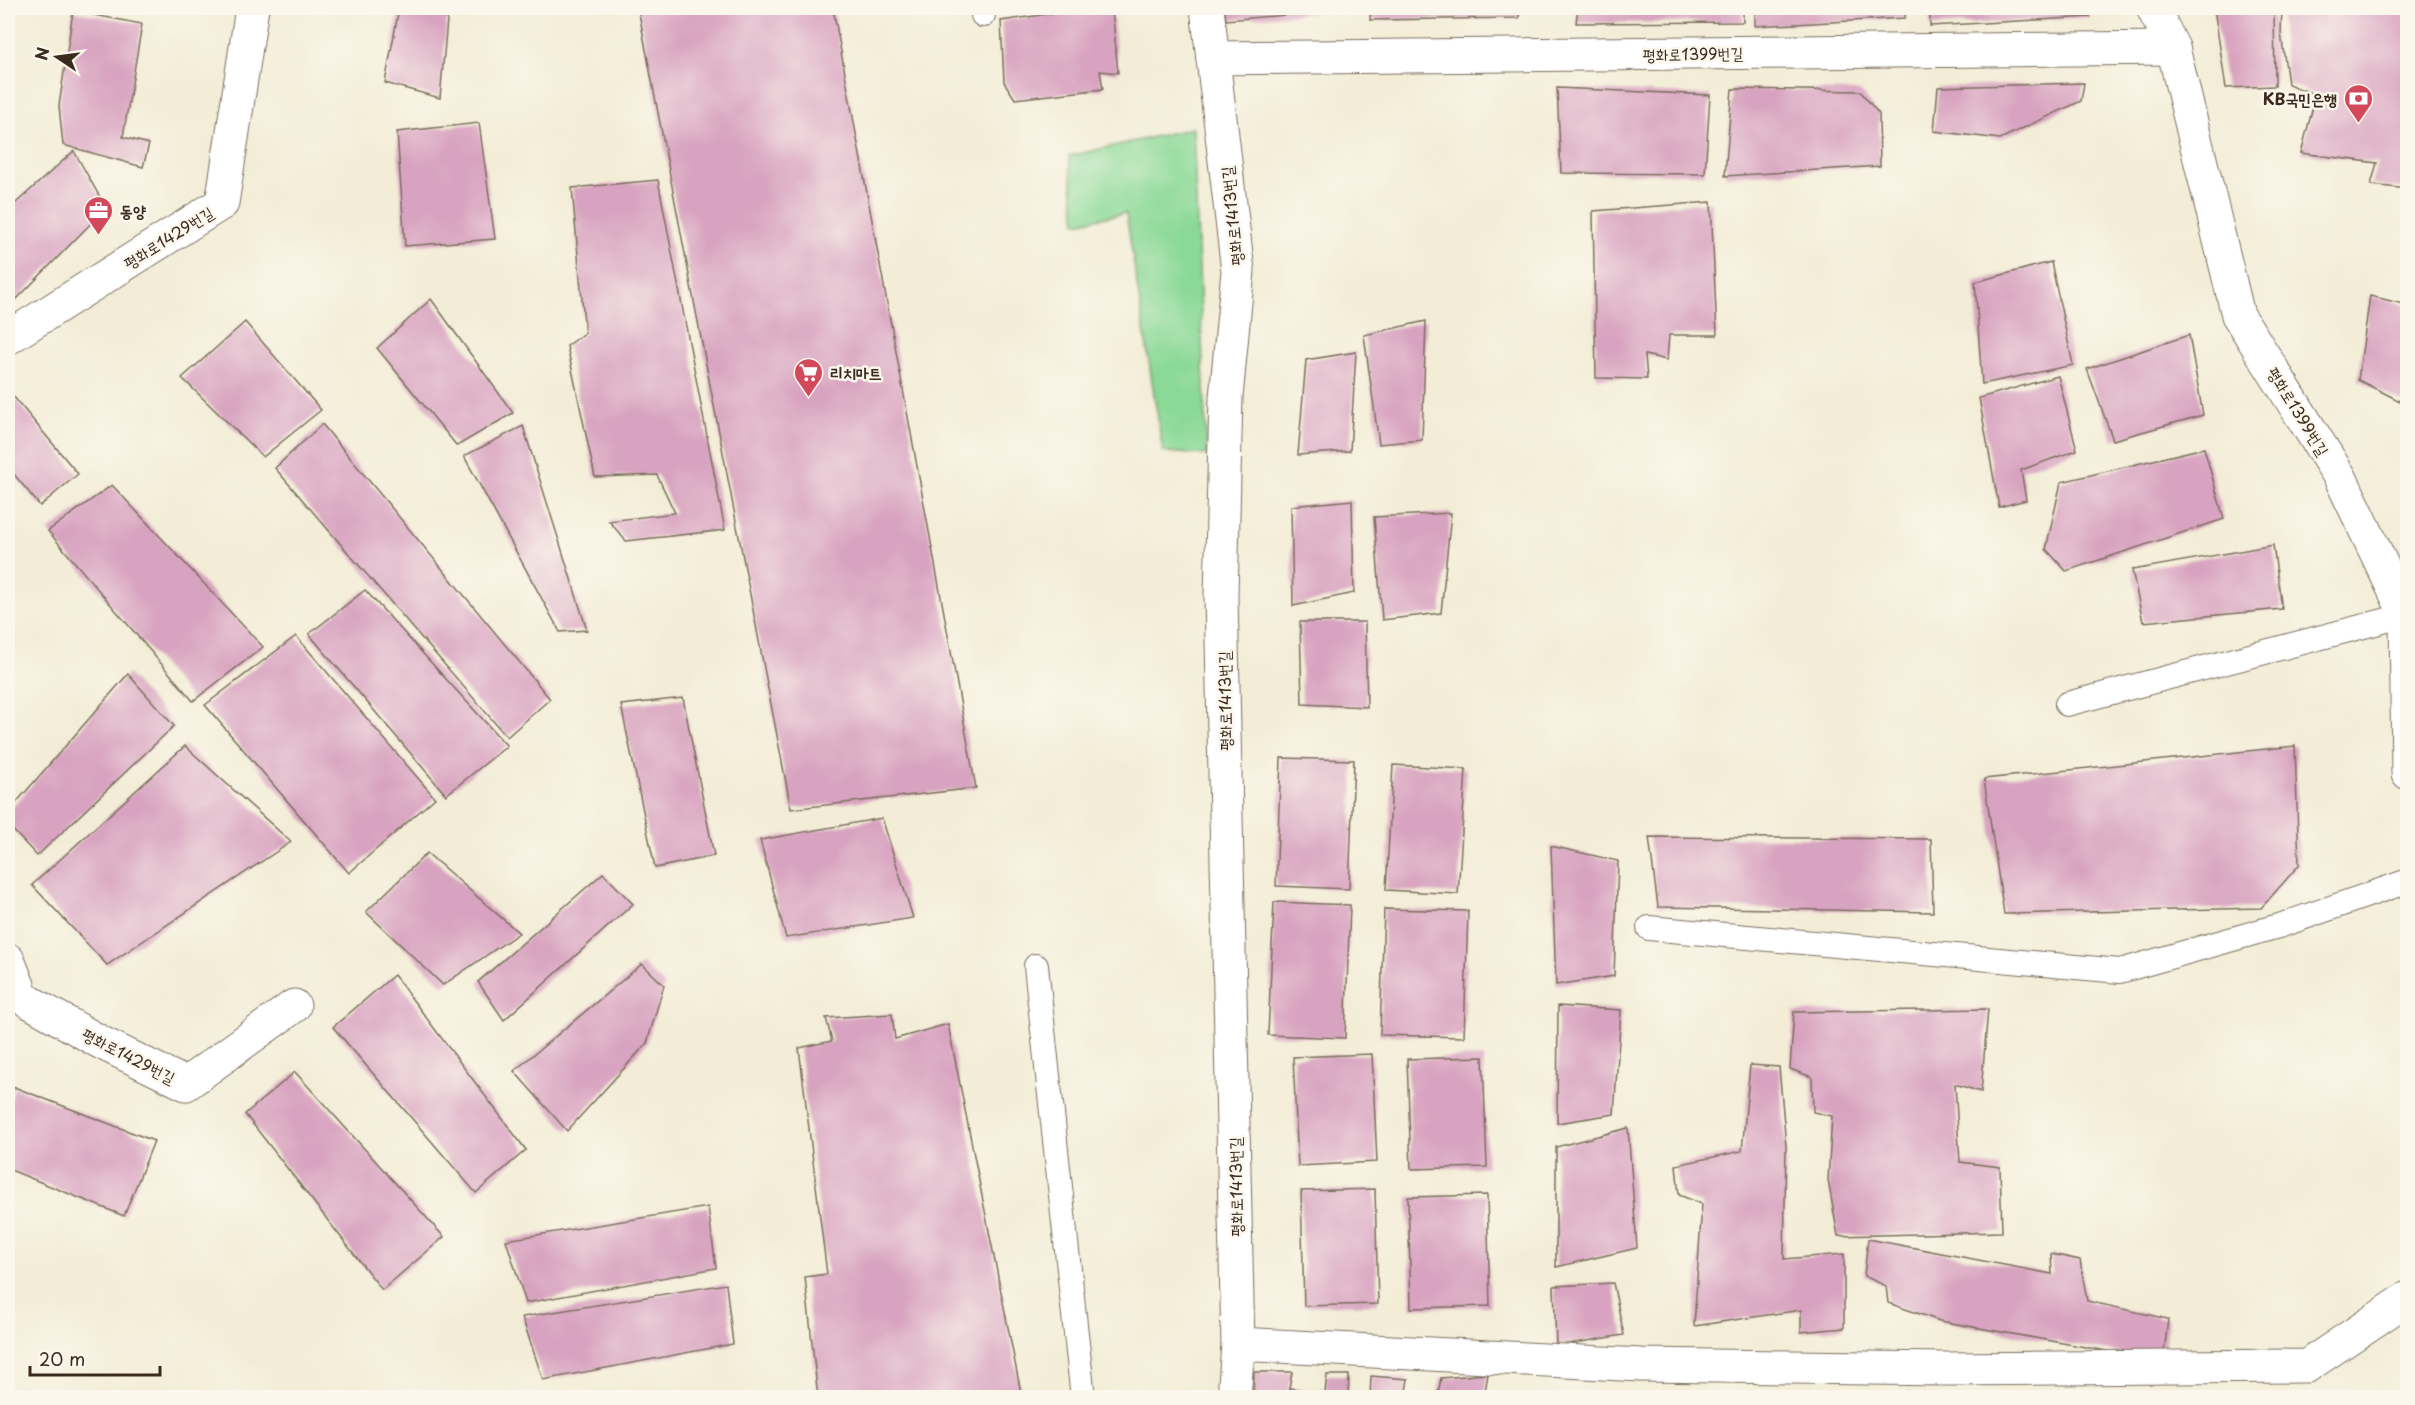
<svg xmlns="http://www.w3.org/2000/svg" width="2415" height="1405" font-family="'Playpen Sans','Poor Story',sans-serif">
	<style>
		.green { fill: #8bd997; stroke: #63825a; stroke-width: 1.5 }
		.building { fill: #d8a3c0 }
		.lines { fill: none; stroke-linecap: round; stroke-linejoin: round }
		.lane-casing { stroke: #7b6e5f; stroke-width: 26 }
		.street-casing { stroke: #7b6e5f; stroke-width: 35 }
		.lane { stroke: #fff; stroke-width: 24 }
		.street { stroke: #fff; stroke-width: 33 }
		.labels { text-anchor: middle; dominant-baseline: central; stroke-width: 5; stroke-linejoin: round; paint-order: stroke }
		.street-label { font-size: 16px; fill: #3b2a1e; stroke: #fbf7ec }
		.poi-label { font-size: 16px; font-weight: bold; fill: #3b2a1e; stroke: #fbf7ec; text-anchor: start }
	</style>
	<rect width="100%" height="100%" fill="#fbf7ec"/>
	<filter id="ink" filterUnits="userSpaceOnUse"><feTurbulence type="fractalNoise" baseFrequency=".0167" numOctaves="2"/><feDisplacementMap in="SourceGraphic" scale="12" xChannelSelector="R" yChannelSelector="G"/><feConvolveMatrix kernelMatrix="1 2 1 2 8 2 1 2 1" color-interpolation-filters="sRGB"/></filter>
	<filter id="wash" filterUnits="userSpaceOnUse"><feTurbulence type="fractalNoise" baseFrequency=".008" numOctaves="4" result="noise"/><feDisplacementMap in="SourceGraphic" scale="24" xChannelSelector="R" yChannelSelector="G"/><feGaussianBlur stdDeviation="1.35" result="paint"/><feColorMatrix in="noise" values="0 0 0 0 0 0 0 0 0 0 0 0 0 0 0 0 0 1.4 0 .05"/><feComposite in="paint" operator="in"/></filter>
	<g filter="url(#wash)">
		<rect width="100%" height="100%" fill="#f3edd7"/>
		<!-- green -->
		<path class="green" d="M1193 128 1207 455 1163 452 1126 213 1076 223 1069 156Z"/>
		<g id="blocks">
			<!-- building -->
			<g class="building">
				<path d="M399 8 448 9 440 98 385 83Z"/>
				<path d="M638 8H833L976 788 791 809Z"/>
				<path d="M1089 8H1112L1118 73 1100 71 1103 89 1015 99 1004 82 1001 21Z"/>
				<path d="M1224 8H1357V9L1226 20Z"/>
				<path d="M1371 8H1520L1519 18 1370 20Z"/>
				<path d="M1578 8H1743V22L1576 23Z"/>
				<path d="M1755 8H1906L1905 18 1755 26Z"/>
				<path d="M1930 8H2091L2090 17 1930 26Z"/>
				<path d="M2214 8H2274L2275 86 2226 88Z"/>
				<path d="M2282 8H2408V189L2371 185 2377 163 2301 153 2316 95 2288 84 2281 33Z"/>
				<path d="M73 11 142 24 123 137 149 144 143 167 63 145 59 106Z"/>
				<path d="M2084 83 2081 101 2000 139 1934 131 1938 87Z"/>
				<path d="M1557 88 1710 95 1705 174 1561 173Z"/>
				<path d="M1732 89 1860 91 1879 114 1880 166 1725 176Z"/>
				<path d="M479 123 495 239 405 246 397 132Z"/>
				<path d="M74 151 106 208 13 303 8 293V210Z"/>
				<path d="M658 180 725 530 626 541 609 521 675 513 657 475 595 477 567 346 585 333 572 188Z"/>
				<path d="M1711 202 1717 335H1669L1667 360 1645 355 1647 379 1596 378 1593 211Z"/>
				<path d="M2051 262 2073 365 1982 384 1975 282Z"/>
				<path d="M2370 296 2408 305V405L2358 380Z"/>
				<path d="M431 299 513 413 457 446 377 348Z"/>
				<path d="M1426 321 1422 440 1379 444 1364 335Z"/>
				<path d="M245 322 321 410 263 457 182 378Z"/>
				<path d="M2189 335 2203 415 2113 440 2087 369Z"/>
				<path d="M1356 352 1350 451 1298 455 1306 360Z"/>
				<path d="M2058 376 2077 450 2021 470 2026 500 1999 507 1979 398Z"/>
				<path d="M8 390 78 474 40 506 8 467Z"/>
				<path d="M322 424 550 699 507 737 275 468Z"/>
				<path d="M523 426 587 630 560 632 464 456Z"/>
				<path d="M2204 448 2224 519 2066 571 2046 549 2061 482Z"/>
				<path d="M112 485 263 647 193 701 48 531Z"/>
				<path d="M1352 500 1354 593 1293 606 1291 506Z"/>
				<path d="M1451 513 1441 613 1382 620 1374 517Z"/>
				<path d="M2273 545 2282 609 2143 622 2132 570Z"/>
				<path d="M365 590 507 746 446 795 309 634Z"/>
				<path d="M1300 622H1365L1367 707 1302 704Z"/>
				<path d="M296 636 435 798 349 873 205 705Z"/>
				<path d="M128 674 174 726 37 856 8 825V812Z"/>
				<path d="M683 698 714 856 655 868 621 705Z"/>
				<path d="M185 746 291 842 107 965 32 885Z"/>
				<path d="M2295 746 2299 865 2261 908 2004 914 1984 779Z"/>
				<path d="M1281 758 1354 760 1349 889 1276 886Z"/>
				<path d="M1393 765 1466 769 1458 894 1386 890Z"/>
				<path d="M882 818 913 918 786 938 760 840Z"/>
				<path d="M1649 837 1931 839 1933 912 1658 907Z"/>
				<path d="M1551 846 1618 861 1614 976 1556 985Z"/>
				<path d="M427 853 519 933 443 985 366 912Z"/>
				<path d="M603 873 633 904 504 1020 478 982Z"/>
				<path d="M1274 902 1350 905 1345 1038 1268 1035Z"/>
				<path d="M1384 909 1468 911 1464 1037 1380 1035Z"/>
				<path d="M642 964 664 985 647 1043 567 1131 514 1071Z"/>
				<path d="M394 975 526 1150 476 1193 333 1027Z"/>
				<path d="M1558 1006 1621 1010 1614 1114 1557 1123Z"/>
				<path d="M1988 1009 1981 1092 1955 1084 1960 1162 2000 1167 2002 1232 1838 1236 1828 1180 1832 1116 1813 1112 1812 1077 1790 1069 1794 1012Z"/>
				<path d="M892 1014 895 1039 948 1024 1022 1398H818L805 1277 827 1274 799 1048 832 1041 826 1018Z"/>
				<path d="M1372 1054 1377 1162 1298 1166 1293 1057Z"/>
				<path d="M1483 1057 1487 1167 1411 1169 1407 1059Z"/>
				<path d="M1750 1065 1779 1067 1786 1146 1784 1259 1844 1254V1328L1801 1332V1310L1694 1326 1702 1204 1679 1195 1676 1165 1742 1151Z"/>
				<path d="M295 1072 444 1237 382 1290 245 1114Z"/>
				<path d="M14 1087 154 1141 124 1216 8 1169V1109Z"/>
				<path d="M1628 1128 1637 1248 1556 1267V1147Z"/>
				<path d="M1375 1189 1378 1304 1304 1306 1301 1191Z"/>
				<path d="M1487 1195 1490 1306 1411 1308 1408 1197Z"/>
				<path d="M708 1207 716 1268 526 1303 506 1240Z"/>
				<path d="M1868 1239 2052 1274 2051 1254 2080 1260 2087 1301 2168 1319 2163 1361 1940 1321 1888 1303 1886 1286 1864 1276Z"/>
				<path d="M1613 1283 1624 1335 1556 1346 1554 1286Z"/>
				<path d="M726 1284 733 1344 543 1380 522 1317Z"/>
				<path d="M1254 1372H1292L1289 1388 1325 1393 1327 1375H1349L1348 1398H1253Z"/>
				<path d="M1488 1374 1484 1398H1437L1441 1378Z"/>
				<path d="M1371 1376 1408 1379 1405 1398H1370Z"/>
				<path d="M1907 1391 1929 1397V1398H1906Z"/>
			</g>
		</g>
	</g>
	<g filter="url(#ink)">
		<use href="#blocks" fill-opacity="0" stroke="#7b6e5f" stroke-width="1.5"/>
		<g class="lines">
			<defs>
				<g id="lane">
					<path d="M982 8 983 15"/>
					<path d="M2067 704 2406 615"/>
					<path d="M1649 928 2120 971 2282 925 2408 881"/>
					<path d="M1036 966 1083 1398"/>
				</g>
				<g id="street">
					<path d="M1207 8 1238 271 1226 397 1221 596 1237 1302 1238 1344 1234 1398"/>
					<path d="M2153 8 2173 48 2238 315 2340 477 2406 615 2408 773"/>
					<path d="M1213 58 2173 48"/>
					<path d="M8 338 222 203 252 8"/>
					<path d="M8 960 23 998 100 1042 186 1084 294 1006"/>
					<path d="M1238 1344 1641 1365 1946 1369 2307 1366 2408 1298"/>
				</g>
			</defs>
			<!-- lane casing -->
			<use href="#lane" class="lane-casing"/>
			<!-- street casing -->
			<use href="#street" class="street-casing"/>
			<!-- lane -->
			<use href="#lane" class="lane"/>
			<!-- street -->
			<use href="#street" class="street"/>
		</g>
	</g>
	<!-- icons -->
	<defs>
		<symbol id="bank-pin" viewBox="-11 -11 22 30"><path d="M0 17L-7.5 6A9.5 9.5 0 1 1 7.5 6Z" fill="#d1495b" stroke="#fbf7ec"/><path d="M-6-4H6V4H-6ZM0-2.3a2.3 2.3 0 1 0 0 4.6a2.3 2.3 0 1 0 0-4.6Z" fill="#fff"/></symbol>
		<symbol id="office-pin" viewBox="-11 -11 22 30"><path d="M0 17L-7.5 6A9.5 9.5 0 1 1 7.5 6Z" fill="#d1495b" stroke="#fbf7ec"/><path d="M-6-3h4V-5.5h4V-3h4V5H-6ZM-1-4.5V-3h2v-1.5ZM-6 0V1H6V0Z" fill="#fff"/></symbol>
		<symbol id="supermarket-pin" viewBox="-11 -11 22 30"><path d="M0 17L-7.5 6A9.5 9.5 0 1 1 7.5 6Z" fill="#d1495b" stroke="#fbf7ec"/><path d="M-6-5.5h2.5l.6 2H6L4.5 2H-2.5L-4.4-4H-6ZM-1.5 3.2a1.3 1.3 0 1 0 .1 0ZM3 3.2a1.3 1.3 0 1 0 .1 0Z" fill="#fff"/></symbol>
	</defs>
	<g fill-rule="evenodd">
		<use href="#bank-pin" x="2342" y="82" width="33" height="45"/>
		<use href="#office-pin" x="82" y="194" width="33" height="45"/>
		<use href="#supermarket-pin" x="792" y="356" width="33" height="45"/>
	</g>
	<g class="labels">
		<!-- street labels -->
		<g class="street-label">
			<text transform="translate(1693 53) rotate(-1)">평화로1399번길</text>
			<text transform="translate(1231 216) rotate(-96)">평화로1413번길</text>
			<text transform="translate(168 237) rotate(-32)">평화로1429번길</text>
			<text transform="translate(2299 411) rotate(58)">평화로1399번길</text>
			<text transform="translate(1224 701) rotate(-91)">평화로1413번길</text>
			<text transform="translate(129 1055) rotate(27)">평화로1429번길</text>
			<text transform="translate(1235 1187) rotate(-91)">평화로1413번길</text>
		</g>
		<!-- poi labels -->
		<g class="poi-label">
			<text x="2337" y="98" text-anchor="end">KB국민은행</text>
			<text x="120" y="210">동양</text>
			<text x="830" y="372">리치마트</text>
		</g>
	</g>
	<!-- margin -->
	<rect width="2415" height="1405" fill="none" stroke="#fbf7ec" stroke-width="30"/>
	<!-- north arrow -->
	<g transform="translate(57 57) rotate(283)" stroke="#fbf7ec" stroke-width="4.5" paint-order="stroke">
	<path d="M0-4.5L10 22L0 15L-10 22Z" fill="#3b2a1e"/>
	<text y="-9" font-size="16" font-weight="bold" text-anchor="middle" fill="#3b2a1e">N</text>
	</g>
	<!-- scale -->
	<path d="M30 1366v9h130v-9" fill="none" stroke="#3b2a1e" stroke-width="3"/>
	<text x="39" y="1366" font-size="18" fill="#3b2a1e" stroke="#fbf7ec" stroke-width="4.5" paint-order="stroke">20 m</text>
</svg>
